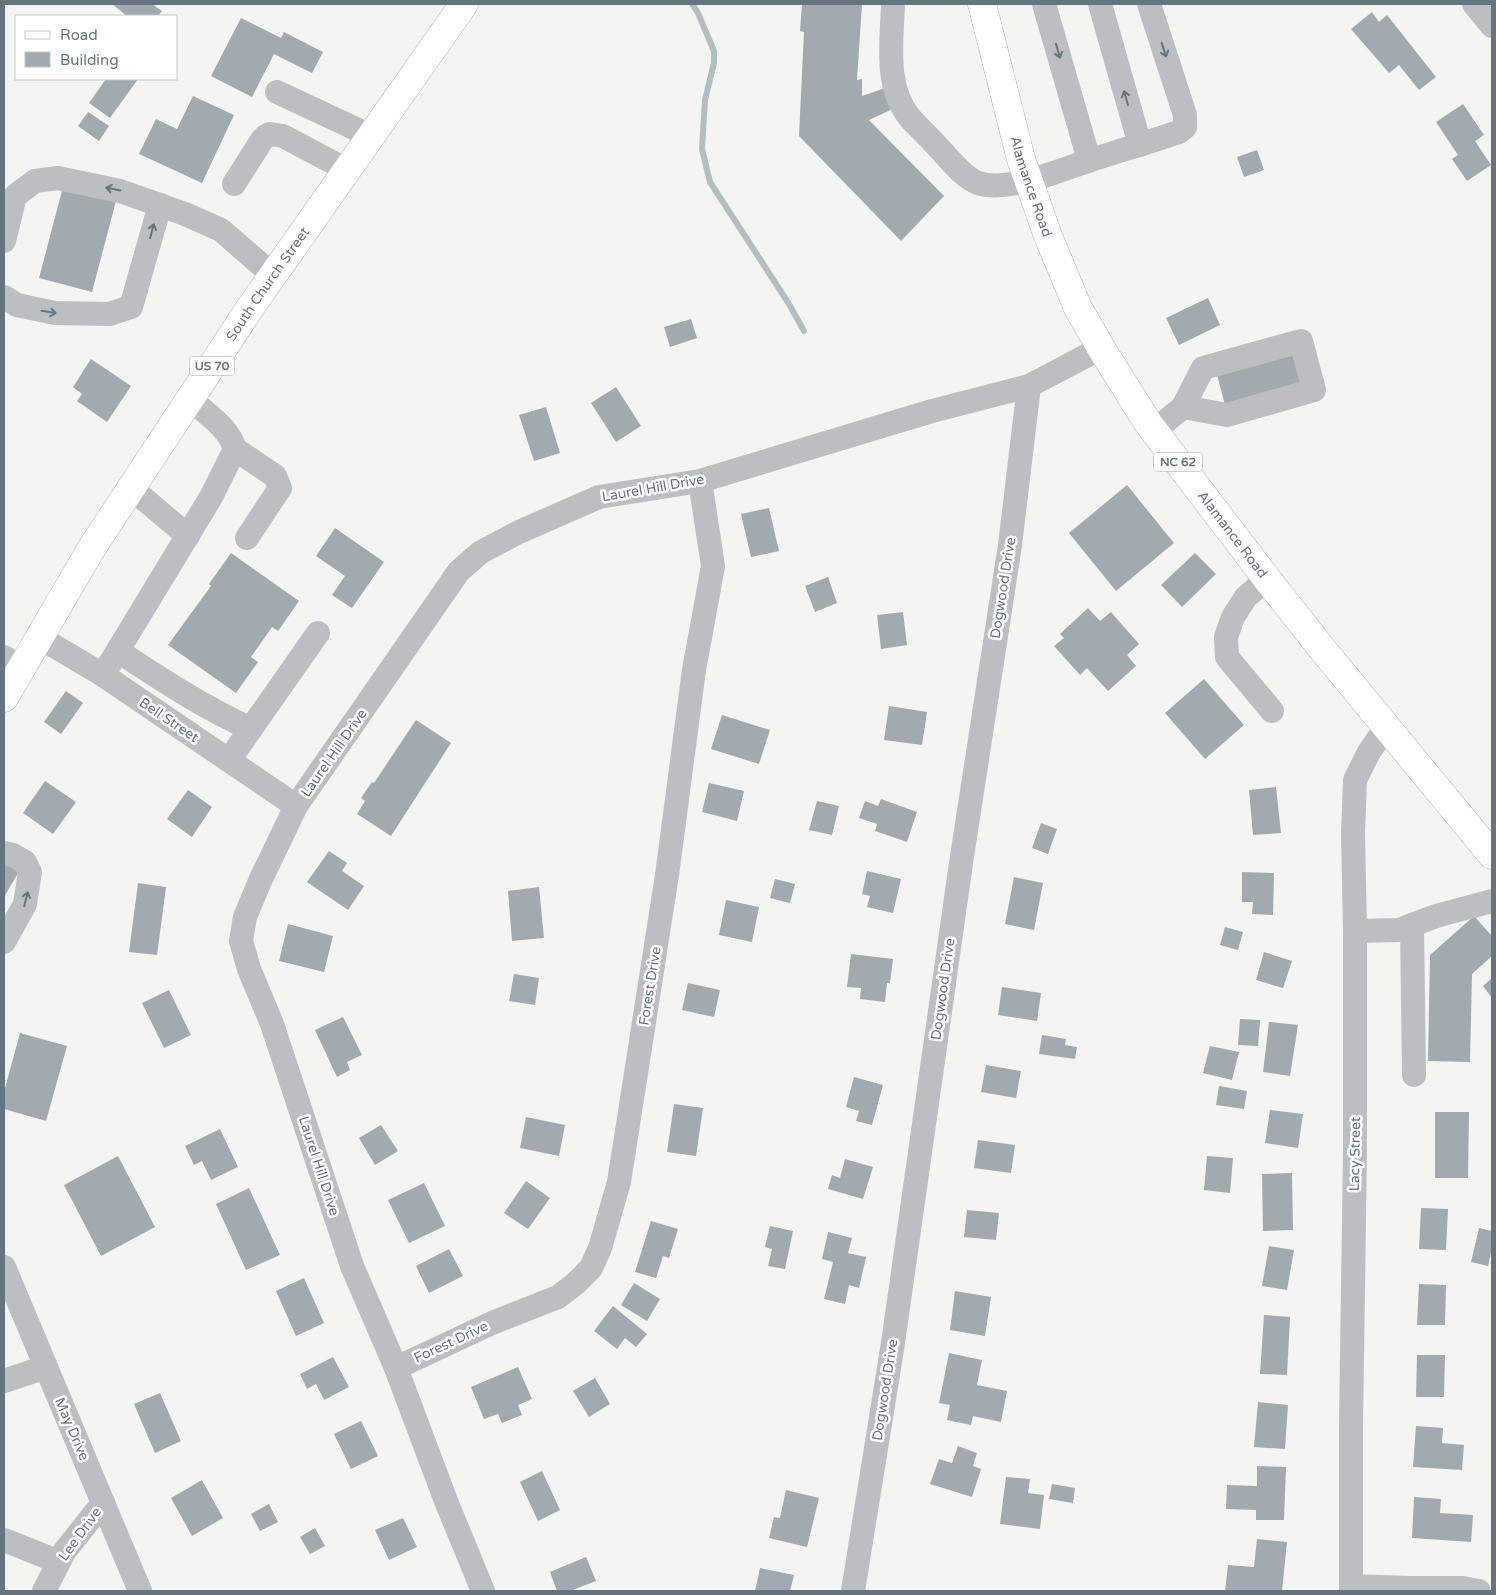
<svg xmlns="http://www.w3.org/2000/svg" width="1496" height="1595" font-family="'Varela Round',sans-serif">
	<style>
		.lines { fill: none; stroke-linecap: round; stroke-linejoin: round }
		.stream { stroke: #b1bfc1; stroke-width: 6 }
		.building { fill: #a1aaae }
		.major-casing { stroke: #aeb3b6; stroke-width: 29 }
		.minor { stroke: #bbbfc2; stroke-width: 24 }
		.major { stroke: #fff; stroke-width: 28 }
		.oneway { stroke: #65757f }
		.labels { text-anchor: middle; dominant-baseline: central; stroke-width: 5; stroke-linejoin: round; paint-order: stroke }
		.shield { fill: #fff; stroke: #939ea5; stroke-width: 1 }
		.shield-label { font-size: 12px; font-weight: bold; fill: #65757f }
		.street-label { font-size: 14px; fill: #65757f; stroke: #fff }
	</style>
	<rect width="100%" height="100%" fill="#f4f4f0"/>
	<g class="lines">
		<!-- stream -->
		<path class="stream" d="M692 4 698 13 714 51V63L705 100 702 149 710 182 789 304 804 331"/>
	</g>
	<!-- building -->
	<g class="building">
		<path d="M112 4H152L162 11 158 16H127Z"/>
		<path d="M802 4H862L857 80 862 79V96L891 86 899 106 869 120 944 196 901 241 799 136 804 32 800 31Z"/>
		<path d="M1372 12 1379 22 1387 15 1436 77 1419 90 1399 65 1389 73 1351 29Z"/>
		<path d="M241 18 281 38 284 32 323 52 312 73 274 54 252 97 211 76Z"/>
		<path d="M106 79H138L110 118 89 103Z"/>
		<path d="M193 96 234 115 202 183 139 154 156 119 177 129Z"/>
		<path d="M1463 104 1484 135 1475 141 1491 165 1467 181 1452 159 1458 155 1436 122Z"/>
		<path d="M88 112 109 126 99 141 78 126Z"/>
		<path d="M1257 150 1264 170 1244 177 1237 157Z"/>
		<path d="M63 187 116 201 92 292 39 278Z"/>
		<path d="M1208 298 1220 325 1179 345 1166 318Z"/>
		<path d="M691 319 697 338 670 347 664 327Z"/>
		<path d="M1296 343 1307 381 1225 405 1215 367Z"/>
		<path d="M91 359 131 386 107 422 77 401 82 394 73 387Z"/>
		<path d="M616 387 641 426 616 442 591 403Z"/>
		<path d="M546 407 560 453 534 461 519 415Z"/>
		<path d="M1127 485 1174 543 1116 591 1069 533Z"/>
		<path d="M769 508 779 551 751 557 741 514Z"/>
		<path d="M335 528 384 562 352 608 332 595 345 576 316 556Z"/>
		<path d="M231 553 299 601 278 631 272 627 251 657 258 662 236 693 168 645 211 586 209 584Z"/>
		<path d="M1195 553 1216 574 1182 607 1161 585Z"/>
		<path d="M828 577 837 603 815 612 805 586Z"/>
		<path d="M1088 608 1100 621 1111 612 1139 644 1127 655 1136 666 1108 691 1087 668 1080 675 1054 646 1064 638 1060 634Z"/>
		<path d="M903 612 907 645 881 649 877 615Z"/>
		<path d="M1204 679 1244 725 1205 759 1165 713Z"/>
		<path d="M66 691 83 703 61 734 44 722Z"/>
		<path d="M889 706 927 712 922 745 884 740Z"/>
		<path d="M722 715 770 730 759 764 711 749Z"/>
		<path d="M416 720 451 743 391 836 357 814 365 801 361 798 372 782 374 783Z"/>
		<path d="M45 781 76 802 53 834 23 813Z"/>
		<path d="M709 783 744 791 737 821 702 812Z"/>
		<path d="M1276 787 1281 833 1253 835 1249 790Z"/>
		<path d="M188 790 212 807 192 837 167 819Z"/>
		<path d="M881 799 917 812 907 842 875 831 877 824 859 818 865 801 878 806Z"/>
		<path d="M817 801 839 806 832 835 809 830Z"/>
		<path d="M1041 823 1057 829 1048 854 1032 848Z"/>
		<path d="M329 851 347 863 342 871 364 886 348 910 307 882Z"/>
		<path d="M6 862 20 870 4 897V866Z"/>
		<path d="M867 871 901 879 893 913 867 907 870 896 862 894Z"/>
		<path d="M1242 872 1274 873 1273 915 1252 914 1253 902H1242Z"/>
		<path d="M1014 877 1043 883 1034 930 1005 924Z"/>
		<path d="M775 879 795 884 790 903 770 898Z"/>
		<path d="M138 883 166 887 157 955 129 952Z"/>
		<path d="M539 887 544 938 512 941 508 891Z"/>
		<path d="M726 900 759 907 752 942 719 935Z"/>
		<path d="M1474 916 1492 936V956L1472 974 1470 1062 1428 1061 1430 955Z"/>
		<path d="M288 924 333 936 324 972 279 961Z"/>
		<path d="M1225 927 1243 932 1238 950 1220 945Z"/>
		<path d="M1264 952 1292 961 1283 988 1256 980Z"/>
		<path d="M851 954 893 959 890 983H887L885 1002 860 999 861 988 847 987Z"/>
		<path d="M514 974 539 978 535 1005 509 1001Z"/>
		<path d="M1492 978V998L1483 986Z"/>
		<path d="M688 983 720 990 714 1017 682 1010Z"/>
		<path d="M1002 987 1041 993 1037 1021 998 1015Z"/>
		<path d="M169 990 191 1035 164 1048 142 1003Z"/>
		<path d="M343 1017 362 1055 347 1062 350 1070 337 1077 315 1030Z"/>
		<path d="M1240 1019 1260 1020 1258 1046 1238 1045Z"/>
		<path d="M1269 1022 1298 1025 1290 1076 1263 1072Z"/>
		<path d="M20 1033 67 1046 46 1121 4 1109V1092Z"/>
		<path d="M1042 1035 1066 1039 1065 1045 1077 1047 1075 1059 1039 1054Z"/>
		<path d="M1210 1046 1239 1052 1232 1080 1203 1073Z"/>
		<path d="M986 1065 1021 1071 1016 1098 981 1092Z"/>
		<path d="M854 1077 883 1085 872 1125 856 1121 859 1111 846 1107Z"/>
		<path d="M1219 1086 1247 1091 1244 1109 1216 1105Z"/>
		<path d="M674 1104 703 1108 696 1156 667 1152Z"/>
		<path d="M1270 1110 1303 1114 1298 1148 1265 1143Z"/>
		<path d="M1435 1112H1469L1468 1178H1435Z"/>
		<path d="M526 1117 565 1125 559 1156 520 1148Z"/>
		<path d="M381 1125 398 1151 375 1165 359 1138Z"/>
		<path d="M220 1129 238 1167 211 1180 202 1161 194 1165 185 1146Z"/>
		<path d="M978 1140 1015 1145 1011 1173 974 1168Z"/>
		<path d="M118 1156 155 1227 101 1256 64 1185Z"/>
		<path d="M1207 1156 1233 1158 1230 1193 1204 1190Z"/>
		<path d="M845 1159 873 1167 863 1199 828 1189 832 1175 840 1178Z"/>
		<path d="M1292 1173 1293 1230 1263 1231 1262 1174Z"/>
		<path d="M526 1181 550 1198 528 1229 504 1213Z"/>
		<path d="M424 1183 445 1226 409 1243 388 1200Z"/>
		<path d="M249 1188 280 1255 246 1270 216 1204Z"/>
		<path d="M1421 1208 1448 1209 1446 1250 1419 1249Z"/>
		<path d="M967 1210 999 1213 996 1240 964 1237Z"/>
		<path d="M651 1221 678 1229 669 1258 663 1256 656 1278 635 1272Z"/>
		<path d="M770 1226 793 1231 785 1269 768 1266 772 1249 765 1247Z"/>
		<path d="M1479 1228 1492 1231V1248L1488 1266 1471 1262Z"/>
		<path d="M828 1232 852 1238 848 1253 866 1257 859 1288 849 1285 845 1304 824 1299 833 1262 822 1259Z"/>
		<path d="M1269 1246 1294 1250 1287 1290 1262 1286Z"/>
		<path d="M449 1249 463 1276 429 1293 416 1266Z"/>
		<path d="M304 1278 324 1323 296 1336 276 1291Z"/>
		<path d="M634 1283 660 1299 647 1321 621 1305Z"/>
		<path d="M1419 1284 1446 1285 1445 1325H1417Z"/>
		<path d="M955 1291 991 1297 985 1336 950 1330Z"/>
		<path d="M613 1306 647 1334 636 1347 625 1338 617 1349 594 1331Z"/>
		<path d="M1264 1315 1290 1317 1287 1375 1260 1374Z"/>
		<path d="M949 1353 982 1360 977 1385 1007 1391 1001 1422 973 1416 971 1425 947 1420 950 1405 939 1403Z"/>
		<path d="M1417 1355H1445L1444 1397H1416Z"/>
		<path d="M333 1357 349 1387 324 1400 316 1384 307 1389 300 1374Z"/>
		<path d="M518 1367 532 1399 518 1405 522 1415 502 1423 498 1414 484 1419 471 1387Z"/>
		<path d="M595 1378 610 1404 589 1417 573 1391Z"/>
		<path d="M160 1393 181 1441 155 1453 134 1404Z"/>
		<path d="M1258 1402 1288 1405 1285 1449 1254 1447Z"/>
		<path d="M361 1421 378 1456 351 1469 334 1434Z"/>
		<path d="M1416 1426 1443 1428 1442 1443 1464 1445 1462 1470 1413 1467Z"/>
		<path d="M958 1446 977 1453 973 1466 981 1469 972 1497 930 1484 939 1459 952 1463Z"/>
		<path d="M1257 1466 1286 1467 1284 1520H1256V1510L1226 1509 1227 1485 1257 1486Z"/>
		<path d="M542 1471 560 1510 538 1521 520 1482Z"/>
		<path d="M1006 1477 1030 1479 1028 1493 1044 1495 1040 1529 1000 1524Z"/>
		<path d="M202 1480 223 1518 192 1536 171 1498Z"/>
		<path d="M1052 1484 1075 1488 1073 1503 1049 1499Z"/>
		<path d="M786 1490 819 1498 807 1547 769 1538 774 1517 780 1518Z"/>
		<path d="M1414 1497 1441 1499 1440 1513 1473 1515 1471 1542 1412 1538Z"/>
		<path d="M269 1504 278 1522 260 1531 251 1514Z"/>
		<path d="M403 1518 417 1547 389 1560 375 1530Z"/>
		<path d="M315 1528 325 1546 310 1554 300 1537Z"/>
		<path d="M1257 1539 1287 1542 1282 1591H1225L1228 1565 1254 1567Z"/>
		<path d="M586 1557 596 1581 570 1591H557L550 1572Z"/>
		<path d="M760 1568 794 1575 790 1591H755Z"/>
	</g>
	<g class="lines">
		<defs>
			<g id="major">
				<path id="s1" d="M982 4 1021 159 1048 236 1078 308 1101 348 1148 423 1267 579 1323 650 1492 855"/>
				<path id="s2" d="M4 698 93 546 252 305 464 4"/>
			</g>
		</defs>
		<!-- major casing -->
		<use href="#major" class="major-casing"/>
		<!-- minor -->
		<g class="minor">
			<path d="M893 4C892 41 884 86 910 118 918 127 928 136 936 145 947 156 963 178 978 183 1006 193 1061 170 1088 161 1119 151 1149 142 1179 132L1185 127V115L1149 4"/>
			<path d="M1044 4 1089 160"/>
			<path d="M1100 4 1140 145"/>
			<path d="M1474 4 1492 26"/>
			<path d="M277 92 371 136"/>
			<path d="M234 184 262 140 266 136 270 134 283 136 347 170"/>
			<path d="M4 241 15 196 35 181 58 178 120 191 185 214 221 230 273 275"/>
			<path d="M4 297 17 305 55 313 109 314 131 307 160 205"/>
			<path d="M1154 431 1183 407 1227 415 1314 390 1301 341 1203 368 1183 407"/>
			<path d="M235 449 275 476 280 488 247 538"/>
			<path d="M131 488 188 536"/>
			<path d="M1267 579 1246 597 1233 617 1226 637 1227 657 1272 711"/>
			<path d="M39 637 103 675 296 806"/>
			<path d="M118 651C162 680 203 707 251 729"/>
			<path d="M4 657 21 668"/>
			<path d="M103 675 211 497 235 449C229 428 206 413 190 399"/>
			<path d="M229 760 318 633"/>
			<path d="M4 853 13 855 25 862 30 872 25 904 4 942"/>
			<path d="M1412 925 1414 1075"/>
			<path d="M1355 931 1399 930 1436 916 1492 901"/>
			<path d="M4 1267 140 1591"/>
			<path d="M396 1368 492 1323 558 1297 575 1284 591 1268 600 1248 619 1182 667 875 694 670 713 566 700 481"/>
			<path d="M4 1381 46 1367"/>
			<path d="M4 1540 59 1562"/>
			<path d="M1351 1586 1408 1588H1463L1479 1591"/>
			<path d="M44 1591 64 1552 103 1503"/>
			<path d="M483 1591 446 1501 396 1368 352 1266 272 1024 249 969 241 941 245 917 260 881 296 806 459 571 481 552 519 532 599 497 700 481 932 411 1029 386 1101 348"/>
			<path d="M853 1591 893 1343 961 863 1010 545 1029 386"/>
			<path d="M1351 1591V1425L1355 1152V931L1353 834 1355 780 1369 752 1387 726"/>
		</g>
		<!-- major -->
		<use href="#major" class="major"/>
	</g>
	<!-- one-way arrows -->
	<defs><path id="oneway-shaft" d="M-6 0H5M1.5-3L5.5 0L1.5 3" fill="none" stroke-width="1.6" stroke-linecap="round" stroke-linejoin="round" transform="scale(1.25)"/></defs>
	<g class="oneway">
		<use href="#oneway-shaft" transform="translate(1164 50) rotate(72)"/>
		<use href="#oneway-shaft" transform="translate(1058 51) rotate(74)"/>
		<use href="#oneway-shaft" transform="translate(1126 98) rotate(-106)"/>
		<use href="#oneway-shaft" transform="translate(113 189) rotate(-168)"/>
		<use href="#oneway-shaft" transform="translate(152 231) rotate(-75)"/>
		<use href="#oneway-shaft" transform="translate(49 312) rotate(10)"/>
		<use href="#oneway-shaft" transform="translate(26 899) rotate(-76)"/>
	</g>
	<g class="labels">
		<!-- shield labels -->
		<g class="shield">
			<rect x="189.5" y="356.5" width="45" height="19" rx="4"/>
			<rect x="1154" y="452.5" width="48" height="19" rx="4"/>
		</g>
		<g class="shield-label">
			<text x="212" y="366">US 70</text>
			<text x="1178" y="462">NC 62</text>
		</g>
		<!-- street labels -->
		<g class="street-label">
			<text stroke="none"><textPath href="#s1" startOffset="189">Alamance Road</textPath></text>
			<text stroke="none"><textPath href="#s2" startOffset="491">South Church Street</textPath></text>
			<text transform="translate(653 488) rotate(-10)">Laurel Hill Drive</text>
			<text stroke="none"><textPath href="#s1" startOffset="594">Alamance Road</textPath></text>
			<text transform="translate(1003 588) rotate(-81)">Dogwood Drive</text>
			<text transform="translate(169 720) rotate(34)">Bell Street</text>
			<text transform="translate(334 753) rotate(-55)">Laurel Hill Drive</text>
			<text transform="translate(650 986) rotate(-81)">Forest Drive</text>
			<text transform="translate(943 989) rotate(-82)">Dogwood Drive</text>
			<text transform="translate(1355 1154) rotate(-89)">Lacy Street</text>
			<text transform="translate(319 1166) rotate(72)">Laurel Hill Drive</text>
			<text transform="translate(451 1342) rotate(-25)">Forest Drive</text>
			<text transform="translate(885 1390) rotate(-81)">Dogwood Drive</text>
			<text transform="translate(72 1429) rotate(67)">May Drive</text>
			<text transform="translate(80 1534) rotate(-54)">Lee Drive</text>
		</g>
	</g>
	<!-- border -->
	<rect width="1496" height="1595" fill="none" stroke="#65757f" stroke-width="10"/>
	<!-- legend -->
	<rect x="15" y="15" width="162" height="65" fill="#ffffff" stroke="#c1c8cc"/>
	<rect x="25" y="31" width="25" height="8" fill="#ffffff" stroke="#c1c8cc"/>
	<text x="60" y="40" font-size="15" fill="#65757f">Road</text>
	<rect x="25" y="52" width="25" height="15" fill="#a1aaae" stroke="#c1c8cc"/>
	<text x="60" y="65" font-size="15" fill="#65757f">Building</text>
</svg>
